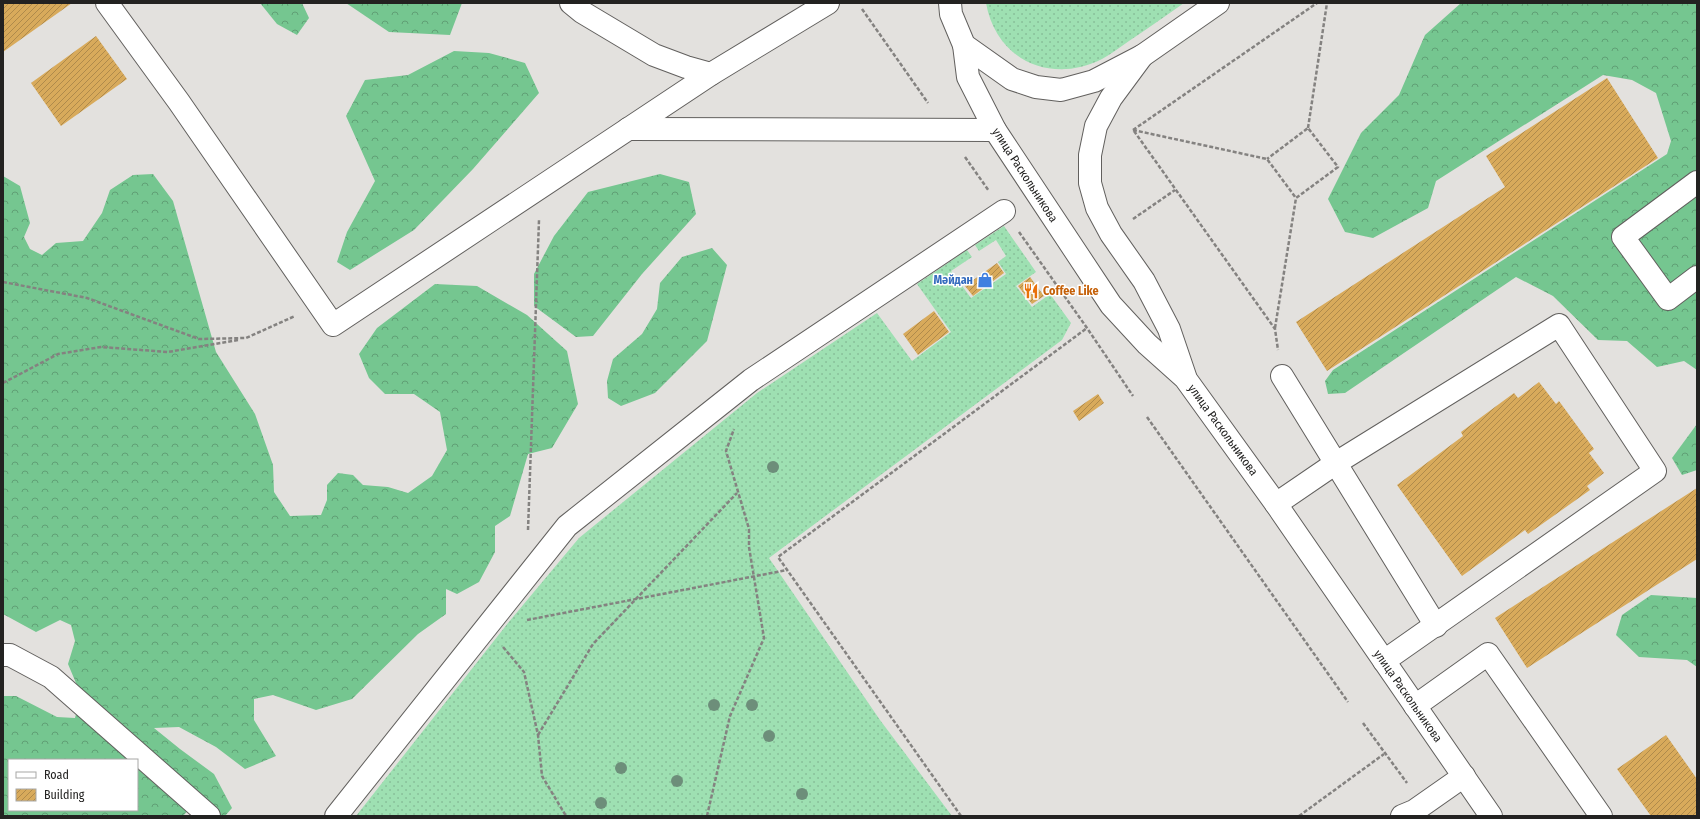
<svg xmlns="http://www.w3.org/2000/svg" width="1700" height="819" font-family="'Fira Sans Condensed',sans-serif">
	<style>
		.grass { fill: url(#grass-dots) }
		.forest { fill: url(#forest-crowns); fill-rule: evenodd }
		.building { fill: url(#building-hatch) }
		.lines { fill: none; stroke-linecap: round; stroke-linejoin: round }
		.minor-casing { stroke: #62605e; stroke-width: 24 }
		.path { stroke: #848280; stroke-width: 2.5; stroke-dasharray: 4 2; stroke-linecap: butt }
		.minor { stroke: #fff; stroke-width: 22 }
		.tree { fill: #6d8e7a }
		.labels { text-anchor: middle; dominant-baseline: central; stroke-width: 3; stroke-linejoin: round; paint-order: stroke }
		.street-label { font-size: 12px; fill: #232221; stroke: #fff }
		.shop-label { font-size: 12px; font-weight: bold; fill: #366cbe; stroke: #fff; text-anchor: end }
		.food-label { font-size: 12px; font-weight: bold; fill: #c56008; stroke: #fff; text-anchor: start }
	</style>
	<defs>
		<pattern id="grass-dots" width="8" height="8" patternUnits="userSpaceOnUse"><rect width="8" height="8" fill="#9ee0b2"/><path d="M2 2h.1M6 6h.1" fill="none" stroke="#88c099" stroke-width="1.8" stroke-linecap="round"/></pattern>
		<pattern id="forest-crowns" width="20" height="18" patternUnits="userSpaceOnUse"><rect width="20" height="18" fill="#75c690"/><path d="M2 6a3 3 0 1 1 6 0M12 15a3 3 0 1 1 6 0" fill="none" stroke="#60a075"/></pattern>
		<pattern id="building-hatch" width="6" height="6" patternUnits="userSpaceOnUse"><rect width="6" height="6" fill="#d8aa5b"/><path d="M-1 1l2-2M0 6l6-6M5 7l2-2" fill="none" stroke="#af8a4b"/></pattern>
	</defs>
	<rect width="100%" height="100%" fill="#e3e1de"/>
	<!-- grass -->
	<g class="grass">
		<path d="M986 3H1184C1166 16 1148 28 1129 41 1120 47 1111 54 1102 59 1051 85 996 60 986 3Z"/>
		<path d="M1004 226 1036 272 1016 286 1032 307 1050 294 1071 323 1062 340 769 558 880 720 952 816H356L508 623 579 538 757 393 877 313 912 361 951 332 917 284 967 250 972 257 951 271 971 298 1006 274 998 262 1006 256 996 240 979 251 975 245Z"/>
	</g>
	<!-- forest -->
	<g class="forest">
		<path d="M260 3H302L309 18 297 35 277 24Z"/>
		<path d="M346 3H462L450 35 389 32Z"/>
		<path d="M1461 3H1697V370L1684 361 1657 367 1627 341 1598 340 1553 296 1516 277 1345 393 1328 394 1325 381 1333 370 1667 154 1671 141 1656 93 1632 80 1603 75 1436 181 1428 208 1373 238 1345 232 1328 199 1361 133 1399 95 1425 35Z"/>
		<path d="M454 51 489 53 525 63 539 93 473 169 414 230 350 270 337 262 347 232 375 181 346 116 365 80 408 75Z"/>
		<path d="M153 174 173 201 216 352 255 414 273 465 274 492 290 516 321 515 327 500V485L338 473 353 475 363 485 388 487 408 493 432 476 447 450 440 412 414 394H385L369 378 359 354 377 328 435 284 477 286 527 315 567 351 578 404 552 448 528 454 510 516 495 526V552L479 582 457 594 446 589V614L418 634 352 699 316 710 273 695 254 699V720L276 756 245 769 216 747 179 727 154 728 180 749 214 774 232 808 225 816H205L190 808 183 816H3V696H16L57 717 75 718 81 695 68 664 75 641 71 625 60 620 36 632 3 614V176L20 186 30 223 24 237 30 249 42 255 56 243 83 241 102 213 110 190 133 175ZM9 760H137V810H9Z"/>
		<path d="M660 174 689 182 696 214 642 274 593 336 576 337 534 306V274L554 236 588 192Z"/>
		<path d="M712 248 727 265 707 341 655 393 621 406 608 398 607 381 613 359 642 334 657 309 660 283 682 257Z"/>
		<path d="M1697 424V470L1682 475 1672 458Z"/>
		<path d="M1651 595 1697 598V667L1687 660 1639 657 1616 635 1622 615Z"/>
	</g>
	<!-- building -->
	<g class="building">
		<path d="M3 3H72L3 52Z"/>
		<path d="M96 36 127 79 61 126 31 83Z"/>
		<path d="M1607 78 1658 158 1327 371 1296 322 1505 187 1486 156Z"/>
		<path d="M997 263 1004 273 973 296 965 286Z"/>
		<path d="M1030 277 1044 296 1032 304 1018 286Z"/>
		<path d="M934 311 949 332 918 355 903 334Z"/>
		<path d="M1539 382 1556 404 1559 401 1594 449 1589 453 1604 473 1587 486 1590 490 1528 534 1525 530 1462 576 1397 485 1463 436 1461 432 1514 393 1518 398Z"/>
		<path d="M1098 394 1104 403 1079 421 1073 411Z"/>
		<path d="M1697 488V559L1527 668 1495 618Z"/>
		<path d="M1666 735 1697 779V816H1651L1617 769Z"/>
	</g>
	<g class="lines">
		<defs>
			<g id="minor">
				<path d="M107 3 179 102 333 325 711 74 828 3"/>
				<path d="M571 3 582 12 654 55 686 67 711 74"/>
				<path d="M950 3 951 14 964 45 1012 79 1036 87 1061 90 1094 81 1142 56 1218 3"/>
				<path d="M964 45 968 77 995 130 1111 305 1147 344 1185 378 1276 504 1491 816"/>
				<path d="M1142 56 1111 98 1096 126 1090 155V183L1097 208 1111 234 1144 281 1169 329 1185 376"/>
				<path d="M628 129 995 130"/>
				<path d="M1697 182 1623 237 1668 299 1697 277"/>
				<path d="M1282 376 1436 626"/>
				<path d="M1276 504 1336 463 1559 325 1655 471 1384 661"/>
				<path d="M3 655H10L51 677 209 816"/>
				<path d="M1415 706 1488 654 1601 816"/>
				<path d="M336 816 567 526 751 380 1004 211"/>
				<path d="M1402 816 1414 811 1464 776"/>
			</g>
		</defs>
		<!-- minor casing -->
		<use href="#minor" class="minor-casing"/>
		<!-- path -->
		<g class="path">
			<path d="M862 9 928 103"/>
			<path d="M1308 128 1327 3"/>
			<path d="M1133 130 1267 159 1296 198 1338 167 1308 128 1267 159"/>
			<path d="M1133 130 1317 3"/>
			<path d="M1134 131 1275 329 1278 350"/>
			<path d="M965 157 989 191"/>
			<path d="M1133 219 1175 190"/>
			<path d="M1019 232 1087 328 1133 396"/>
			<path d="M3 282 87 298 199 339 246 338 295 316"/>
			<path d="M1275 328 1296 198"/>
			<path d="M3 383 58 354 101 347 168 352 238 340"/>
			<path d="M1147 417 1348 702"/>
			<path d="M528 530 539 220"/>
			<path d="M527 620 787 570"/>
			<path d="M503 647 524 672 538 735 542 776 566 816"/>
			<path d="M1363 723 1407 783"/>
			<path d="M538 735 593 644 737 493"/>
			<path d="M707 816 730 716 764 638 749 547V529L726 451 734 429"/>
			<path d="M961 816 778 557 1087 328"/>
			<path d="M1299 816 1384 754"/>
		</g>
		<!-- minor -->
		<use href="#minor" class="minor"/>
	</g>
	<!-- trees -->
	<g class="tree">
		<circle cx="773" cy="467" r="6"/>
		<circle cx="714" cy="705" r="6"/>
		<circle cx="752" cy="705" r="6"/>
		<circle cx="769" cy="736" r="6"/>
		<circle cx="621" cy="768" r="6"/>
		<circle cx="677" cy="781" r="6"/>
		<circle cx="802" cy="794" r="6"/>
		<circle cx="601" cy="803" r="6"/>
	</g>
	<!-- icons -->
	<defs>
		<symbol id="shop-bare" viewBox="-9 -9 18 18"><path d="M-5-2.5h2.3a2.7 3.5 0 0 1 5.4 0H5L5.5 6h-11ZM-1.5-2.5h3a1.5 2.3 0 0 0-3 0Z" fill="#3f7fe0" stroke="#fff" stroke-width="2.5" paint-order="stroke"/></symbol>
		<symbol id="restaurant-bare" viewBox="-9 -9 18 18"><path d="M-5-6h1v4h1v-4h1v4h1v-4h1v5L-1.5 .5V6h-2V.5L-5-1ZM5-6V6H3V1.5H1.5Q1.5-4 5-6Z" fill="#e8710a" stroke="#fff" stroke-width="2.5" paint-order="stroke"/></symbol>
	</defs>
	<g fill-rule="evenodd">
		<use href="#shop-bare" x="974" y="269" width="22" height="22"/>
		<use href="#restaurant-bare" x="1020" y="280" width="22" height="22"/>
	</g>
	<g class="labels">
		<!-- street labels -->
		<g class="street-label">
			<text transform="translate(1025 175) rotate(57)">улица Раскольникова</text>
			<text transform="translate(1223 430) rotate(54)">улица Раскольникова</text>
			<text transform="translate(1408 696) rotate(55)">улица Раскольникова</text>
		</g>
		<!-- shop labels -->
		<g class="shop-label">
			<text x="973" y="280">Мәйдан</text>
		</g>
		<!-- food labels -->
		<g class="food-label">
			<text x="1043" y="291">Coffee Like</text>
		</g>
	</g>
	<!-- border -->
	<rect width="1700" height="819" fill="none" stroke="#232221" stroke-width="8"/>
	<!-- legend -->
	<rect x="8" y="759" width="130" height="52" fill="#ffffff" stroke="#a7a7a6"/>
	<rect x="16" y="772" width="20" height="6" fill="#ffffff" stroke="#a7a7a6"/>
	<text x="44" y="779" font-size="12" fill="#232221">Road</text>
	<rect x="16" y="789" width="20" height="12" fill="url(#building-hatch)" stroke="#a7a7a6"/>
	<text x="44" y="799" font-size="12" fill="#232221">Building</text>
</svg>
